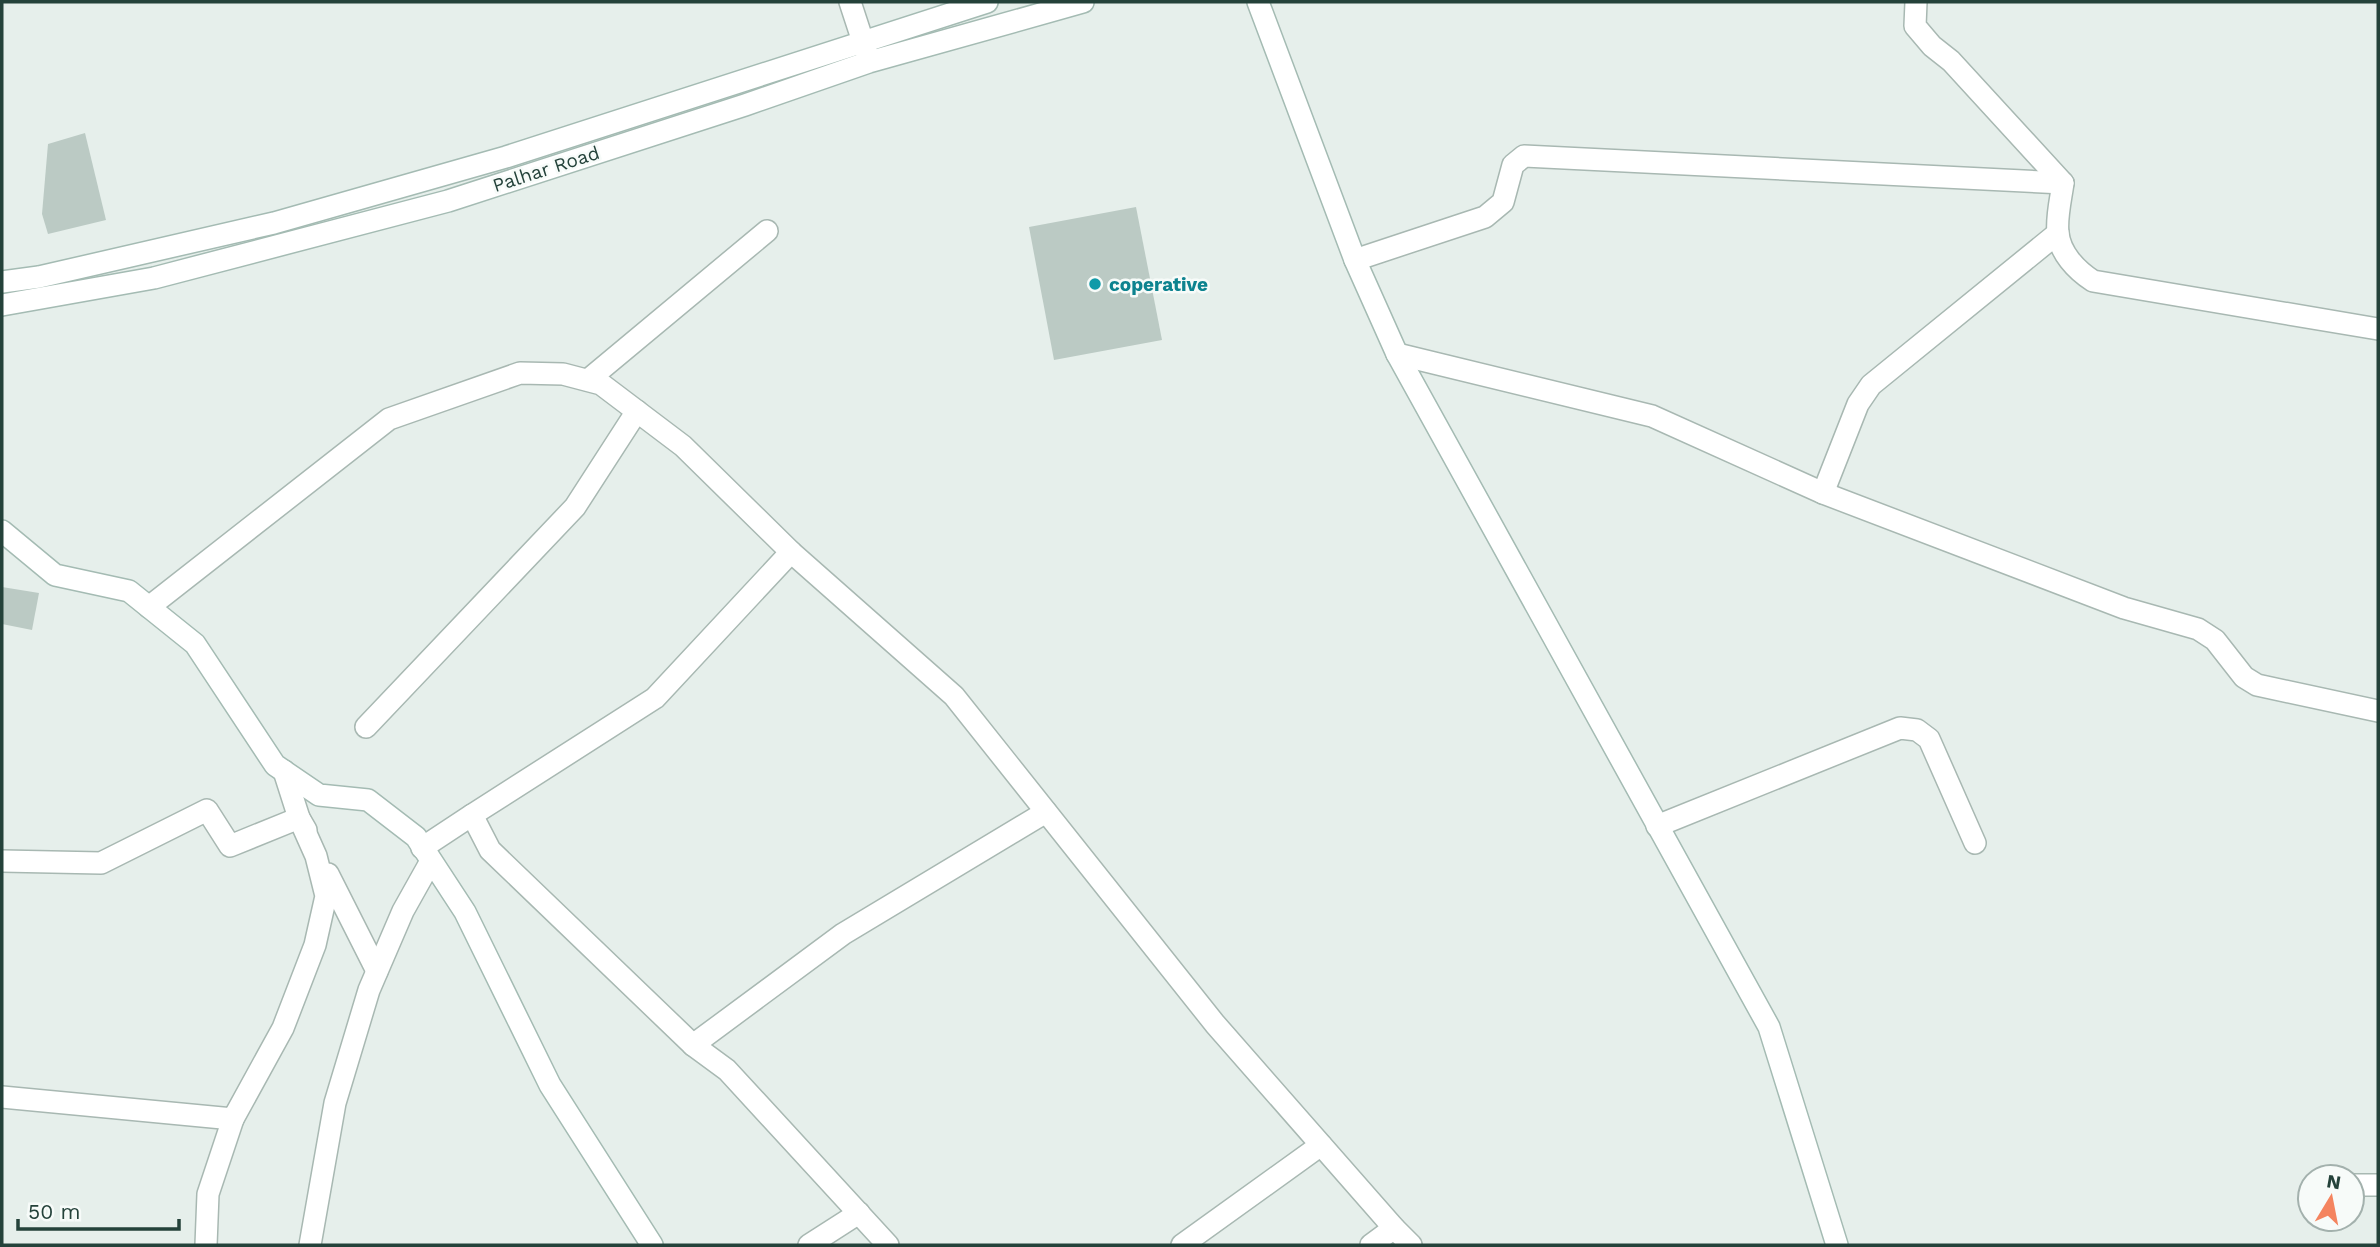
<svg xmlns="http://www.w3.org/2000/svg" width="2380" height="1247" font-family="'Work Sans',sans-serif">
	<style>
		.building { fill: #bbcac4 }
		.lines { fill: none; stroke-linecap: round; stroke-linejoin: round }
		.street-casing { stroke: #a8b8b2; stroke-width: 24 }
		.secondary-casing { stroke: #a4bbb3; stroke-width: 24 }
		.street { stroke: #fff; stroke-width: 21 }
		.secondary { stroke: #fff; stroke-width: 21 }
		.culture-dot { fill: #0f9aa8; stroke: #f7fbf9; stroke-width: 2.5 }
		.labels { text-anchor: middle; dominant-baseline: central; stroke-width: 5; stroke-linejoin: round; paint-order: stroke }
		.street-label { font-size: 19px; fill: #24423a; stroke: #f7fbf9 }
		.culture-label { font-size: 19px; font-weight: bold; fill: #0d838f; stroke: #f7fbf9; text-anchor: start }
	</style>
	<rect width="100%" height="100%" fill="#e6efeb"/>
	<!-- building -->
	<g class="building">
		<path d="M85 133 106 220 48 234 42 214 48 144Z"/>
		<path d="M1136 207 1162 340 1054 360 1029 227Z"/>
		<path d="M2 587 39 593 32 630 2 624Z"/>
	</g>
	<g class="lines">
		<defs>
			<g id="street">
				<path d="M850 2 869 60"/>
				<path d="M1916 2 1915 26 1932 46 1951 61 2063 183C2061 198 2056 218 2058 233 2060 253 2076 270 2093 281L2378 329"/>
				<path d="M1355 260 1485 217 1503 202 1513 165 1524 156 2063 183"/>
				<path d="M1397 354 1652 416 1823 493 2124 608 2198 629 2215 640 2244 677 2257 685 2378 711"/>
				<path d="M588 380 767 231"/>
				<path d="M1823 493 1858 404 1871 385 2058 233"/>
				<path d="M149 607 389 419 520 373 563 374 601 384 683 446 791 552 954 696 1215 1024 1394 1228 1411 1245"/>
				<path d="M366 727 575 507 637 411"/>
				<path d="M472 815 655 698 791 552"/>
				<path d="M1657 826 1900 728 1917 730 1929 739 1975 843"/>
				<path d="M422 848 472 815 490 850 693 1045 727 1070 888 1245"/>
				<path d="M2 861 101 863 207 810 230 846 299 818 306 830"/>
				<path d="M328 874 377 971"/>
				<path d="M693 1045 843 934 1046 812"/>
				<path d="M2 1097 233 1119 283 1028 315 945 326 896 316 856 299 818 284 771"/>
				<path d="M2352 1185H2378"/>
				<path d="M206 1245 208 1194 233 1119"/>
				<path d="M310 1245 335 1103 369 990 403 911 431 861"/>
				<path d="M809 1245 859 1213"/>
				<path d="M1182 1245 1321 1145"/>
				<path d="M1371 1245 1394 1228"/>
			</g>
			<g id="secondary">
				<path d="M1258 2 1355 260 1397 354 1769 1027 1837 1245"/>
				<path d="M2 282 39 277 274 223 506 157 987 2"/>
				<path d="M2 305 154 278 448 201 745 105 869 62 1083 2"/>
				<path d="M2 531 55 575 129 591 195 644 275 765 319 795 368 800 416 837 465 912 550 1085 652 1245"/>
			</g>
		</defs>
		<!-- street casing -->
		<use href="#street" class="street-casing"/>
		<!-- secondary casing -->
		<use href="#secondary" class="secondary-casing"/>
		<!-- street -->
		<use href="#street" class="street"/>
		<!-- secondary -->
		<use href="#secondary" class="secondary"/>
	</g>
	<!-- markers -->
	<circle class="culture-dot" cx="1095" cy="284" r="7"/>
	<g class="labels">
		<!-- street labels -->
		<g class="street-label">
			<text transform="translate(546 169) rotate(-18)">Palhar Road</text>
		</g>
		<!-- culture labels -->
		<g class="culture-label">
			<text x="1109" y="284">coperative</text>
		</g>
	</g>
	<!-- border -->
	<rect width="2380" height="1247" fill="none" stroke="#24423a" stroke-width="7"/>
	<!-- north arrow -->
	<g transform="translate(2331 1198) rotate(10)"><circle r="33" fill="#f7fbf9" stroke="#a3b1ad" stroke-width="2"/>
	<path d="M0-5L12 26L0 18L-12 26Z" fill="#f4845f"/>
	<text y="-10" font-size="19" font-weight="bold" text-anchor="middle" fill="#24423a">N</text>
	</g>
	<!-- scale -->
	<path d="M18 1219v10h161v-10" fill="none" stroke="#24423a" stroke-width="3.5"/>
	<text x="28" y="1219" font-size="21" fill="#24423a" stroke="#f7fbf9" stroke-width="5" paint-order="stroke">50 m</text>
</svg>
